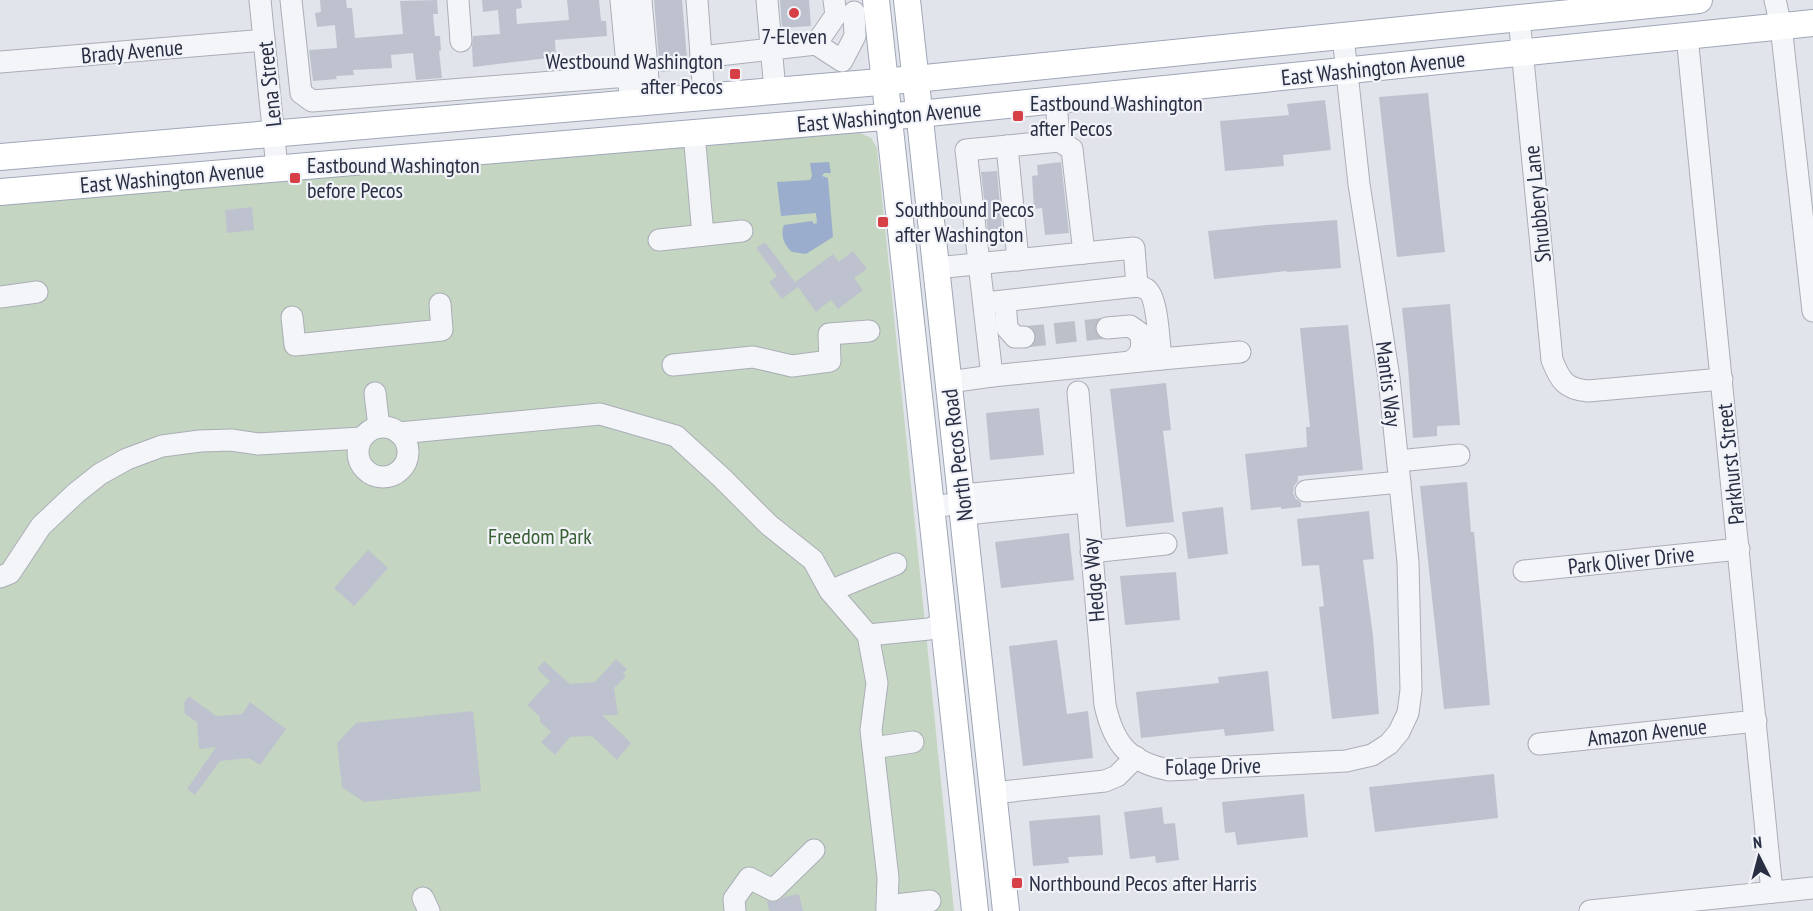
<svg xmlns="http://www.w3.org/2000/svg" width="1813" height="911" font-family="'PT Sans Narrow',sans-serif">
	<style>
		.green { fill: #c4d5c1 }
		.water { fill: #9aadcc }
		.building { fill: #bec2ce }
		.lines { fill: none; stroke-linecap: round; stroke-linejoin: round }
		.minor-tunnel { stroke: #bcc0c9; stroke-width: 21; stroke-dasharray: 21 10; stroke-linecap: butt }
		.minor-casing { stroke: #aaaeb8; stroke-width: 23 }
		.major-casing { stroke: #9fa6b7; stroke-width: 28 }
		.minor { stroke: #f4f5f8; stroke-width: 21 }
		.major { stroke: #fff; stroke-width: 26 }
		.poi-dot { fill: #d63f46; stroke: #f1f3f8; stroke-width: 2 }
		.labels { text-anchor: middle; dominant-baseline: central; stroke-width: 4.5; stroke-linejoin: round; paint-order: stroke }
		.poi-label { font-size: 22px; fill: #282f43; stroke: #f1f3f8; text-anchor: start }
		.street-label { font-size: 22px; fill: #282f43; stroke: #f1f3f8 }
		.park-label { font-size: 22px; fill: #386034; stroke: #f1f3f8 }
	</style>
	<rect width="100%" height="100%" fill="#e1e4ea"/>
	<!-- green -->
	<path class="green" d="M860 133 871 138 877 148 954 911H0V205Z"/>
	<!-- water -->
	<path class="water" d="M829 162 831 173H824L822 176 828 178 833 237 806 254 792 252C784 245 780 235 784 225L812 221 814 224 817 223 816 213 781 216 777 182 810 180 812 176 810 163Z"/>
	<!-- building -->
	<g class="building">
		<path d="M320 0H346L347 8H352L355 38 403 34 400 1 437 0 438 14H433L435 36H440L441 51H439L442 78 416 80 413 53 391 55 392 68 353 70 354 75 336 76 337 79 313 81 309 50 337 48 335 25 317 27 315 13 321 12Z"/>
		<path d="M482 0H521L522 8 516 9 517 24 569 20 567 0H599L601 21H606L607 36 555 40 556 57 473 67 472 47 473 36 500 34 498 10 483 12Z"/>
		<path d="M654 0H682L688 70 660 72Z"/>
		<path d="M780 0H809L811 26 782 28Z"/>
		<path d="M1428 93 1445 252 1397 257 1379 97Z"/>
		<path d="M1325 100 1331 150 1283 155 1284 166 1225 171 1220 121 1289 115 1287 104Z"/>
		<path d="M1061 162 1069 233 1045 235 1042 208 1034 209 1032 176 1038 175 1037 165Z"/>
		<path d="M997 171 1003 240 989 242 981 172Z"/>
		<path d="M252 207 254 230 227 233 225 210Z"/>
		<path d="M1337 220 1341 268 1287 272V271L1214 279 1208 231 1267 225Z"/>
		<path d="M765 242 795 282 833 254 839 262 853 251 867 269 854 278 863 290 838 309 831 300 816 312 798 287 782 299 769 282 777 276 756 248Z"/>
		<path d="M1450 304 1460 425 1437 426V436L1413 438 1408 366 1402 308Z"/>
		<path d="M1348 325 1363 470 1298 476V481L1294 486 1293 493 1296 499 1301 502V507L1281 509V507L1251 510 1245 454 1307 447 1306 427H1310L1300 328Z"/>
		<path d="M1166 383 1171 430 1163 431 1174 522 1126 527 1110 389Z"/>
		<path d="M1039 408 1044 455 990 460 986 413Z"/>
		<path d="M1467 482 1471 532H1474L1490 705 1444 709 1420 486Z"/>
		<path d="M1223 507 1228 554 1188 559 1182 512Z"/>
		<path d="M1369 511 1374 559 1363 560 1373 636 1379 714 1332 719 1319 607 1324 606 1319 565 1302 566 1297 519Z"/>
		<path d="M1069 533 1074 580 1001 588 995 542Z"/>
		<path d="M368 550 388 568 354 606 334 588Z"/>
		<path d="M1176 572 1180 620 1125 625 1120 576Z"/>
		<path d="M1057 640 1067 714 1088 711 1093 758 1023 766 1009 646Z"/>
		<path d="M616 659 627 669 623 674 626 676 614 688 618 715H602L631 743 617 760 592 736 570 737 555 755 541 742 551 732 540 722V717L527 705 550 681 537 669 544 661 570 684 595 682Z"/>
		<path d="M1268 671 1274 731 1225 736 1224 729 1141 738 1136 692 1219 683 1218 677Z"/>
		<path d="M189 696 216 716 242 714 250 702 286 729 260 765 249 758 220 761 195 795 187 789 216 747 199 749 197 722 185 714 184 703Z"/>
		<path d="M473 711 481 791 364 802 342 787 337 743 356 723Z"/>
		<path d="M1494 774 1498 818 1375 832 1369 787Z"/>
		<path d="M1304 794 1308 837 1237 845 1235 832 1225 833 1222 802Z"/>
		<path d="M1162 807 1164 824 1175 823 1179 860 1156 863 1155 856 1130 859 1124 812Z"/>
		<path d="M1100 815 1103 855 1068 857 1069 863 1033 866 1029 821Z"/>
		<path d="M799 894 803 911H769L767 901 776 902 784 897Z"/>
	</g>
	<g class="lines">
		<!-- minor-tunnel -->
		<path class="minor-tunnel" d="M1024 337 1107 328"/>
		<defs>
			<g id="minor">
				<path d="M260 0 277 168"/>
				<path d="M291 0 301 93 312 101 628 76 631 103"/>
				<path d="M458 0 461 41"/>
				<path d="M621 0 628 76"/>
				<path d="M641 0 650 102"/>
				<path d="M697 0 704 97"/>
				<path d="M767 0 775 91"/>
				<path d="M1775 0 1781 26 1813 311"/>
				<path d="M1519 18 1552 360C1560 380 1565 389 1588 391L1722 379"/>
				<path d="M1687 36 1772 892"/>
				<path d="M816 44 842 61 855 36 854 12"/>
				<path d="M701 57 816 44 836 15 834 0"/>
				<path d="M0 62 264 40"/>
				<path d="M694 133 703 235"/>
				<path d="M1007 146 1018 260"/>
				<path d="M659 240 742 231"/>
				<path d="M936 268 1084 253 1072 149 1059 141"/>
				<path d="M1137 286C1140 287 1143 287 1146 289 1158 296 1159 345 1161 359L1240 352"/>
				<path d="M0 297 37 292"/>
				<path d="M1005 301 1007 328 1015 337H1024"/>
				<path d="M985 303 1137 286 1134 248 1084 253"/>
				<path d="M292 317 295 345 442 330 440 304"/>
				<path d="M1107 328 1130 326 1140 333C1143 344 1143 355 1131 361"/>
				<path d="M673 365 753 357 792 366 830 361 829 334 869 331"/>
				<path d="M992 376 1161 359"/>
				<path d="M949 382 992 376 966 150 1059 141 1056 100"/>
				<path d="M1078 392 1105 705C1114 745 1129 762 1169 770L1346 761 1372 755 1389 744 1399 732 1408 713 1411 690 1408 562 1389 378 1359 184 1343 36"/>
				<path d="M375 393 379 427"/>
				<circle cx="383" cy="452" r="25"/>
				<path d="M399 433 600 414 676 436 722 478 769 525 813 560 830 591 868 635 877 683 871 730 888 878 887 906"/>
				<path d="M1398 461 1459 455"/>
				<path d="M1306 491 1400 482"/>
				<path d="M963 503 976 513 1086 502"/>
				<path d="M931 507 963 503 973 494 1085 483"/>
				<path d="M1091 552 1166 544"/>
				<path d="M1524 571 1739 549"/>
				<path d="M0 577 10 573 41 526 76 493 100 474 127 459 162 446 200 441 231 440 258 444 362 438"/>
				<path d="M830 591 896 564"/>
				<path d="M868 635 929 629 944 623"/>
				<path d="M1539 744 1756 721"/>
				<path d="M873 748 913 742"/>
				<path d="M993 793 1105 781 1117 776 1136 757"/>
				<path d="M423 898 429 911"/>
				<path d="M735 911 734 899 749 878 773 890 814 850"/>
				<path d="M887 911V906L930 901"/>
				<path d="M1590 911 1813 888"/>
			</g>
			<g id="major">
				<path d="M876 0 975 911"/>
				<path d="M907 0 1006 911"/>
				<path d="M0 157 915 79 1699 0"/>
				<path d="M0 192 919 114 1813 23"/>
			</g>
		</defs>
		<!-- minor casing -->
		<use href="#minor" class="minor-casing"/>
		<!-- major casing -->
		<use href="#major" class="major-casing"/>
		<!-- minor -->
		<use href="#minor" class="minor"/>
		<!-- major -->
		<use href="#major" class="major"/>
	</g>
	<!-- markers -->
	<g class="poi-dot">
		<circle cx="794" cy="13" r="6"/>
		<rect x="729" y="68" width="12" height="12" rx="3"/>
		<rect x="1012" y="110" width="12" height="12" rx="3"/>
		<rect x="289" y="172" width="12" height="12" rx="3"/>
		<rect x="877" y="216" width="12" height="12" rx="3"/>
		<rect x="1011" y="877" width="12" height="12" rx="3"/>
	</g>
	<g class="labels">
		<!-- poi labels -->
		<g class="poi-label">
			<text x="794" y="36" text-anchor="middle">7-Eleven</text>
			<text x="723" y="61" text-anchor="end">Westbound Washington<tspan x="723" dy="25">after Pecos</tspan></text>
			<text x="1030" y="103">Eastbound Washington<tspan x="1030" dy="25">after Pecos</tspan></text>
			<text x="307" y="165">Eastbound Washington<tspan x="307" dy="25">before Pecos</tspan></text>
			<text x="895" y="209">Southbound Pecos<tspan x="895" dy="25">after Washington</tspan></text>
			<text x="1029" y="883">Northbound Pecos after Harris</text>
		</g>
		<!-- street labels -->
		<g class="street-label">
			<text transform="translate(132 51) rotate(-5)">Brady Avenue</text>
			<text transform="translate(1373 68) rotate(-6)">East Washington Avenue</text>
			<text transform="translate(269 84) rotate(-96)">Lena Street</text>
			<text transform="translate(889 116) rotate(-5)">East Washington Avenue</text>
			<text transform="translate(172 177) rotate(-5)">East Washington Avenue</text>
			<text transform="translate(1537 204) rotate(-96)">Shrubbery Lane</text>
			<text transform="translate(1389 384) rotate(83)">Mantis Way</text>
			<text transform="translate(957 455) rotate(-97)">North Pecos Road</text>
			<text transform="translate(1730 464) rotate(-96)">Parkhurst Street</text>
			<text transform="translate(1631 560) rotate(-6)">Park Oliver Drive</text>
			<text transform="translate(1093 580) rotate(-95)">Hedge Way</text>
			<text transform="translate(1647 732) rotate(-6)">Amazon Avenue</text>
			<text transform="translate(1213 766) rotate(-1)">Folage Drive</text>
		</g>
		<!-- park labels -->
		<g class="park-label">
			<text x="540" y="536">Freedom Park</text>
		</g>
	</g>
	<!-- north arrow -->
	<g transform="translate(1759 857) rotate(354)" stroke="#f1f3f8" stroke-width="4.5" paint-order="stroke">
	<path d="M0-4.5L10 22L0 15L-10 22Z" fill="#282f43"/>
	<text y="-9" font-size="16" font-weight="bold" text-anchor="middle" fill="#282f43">N</text>
	</g>
</svg>
